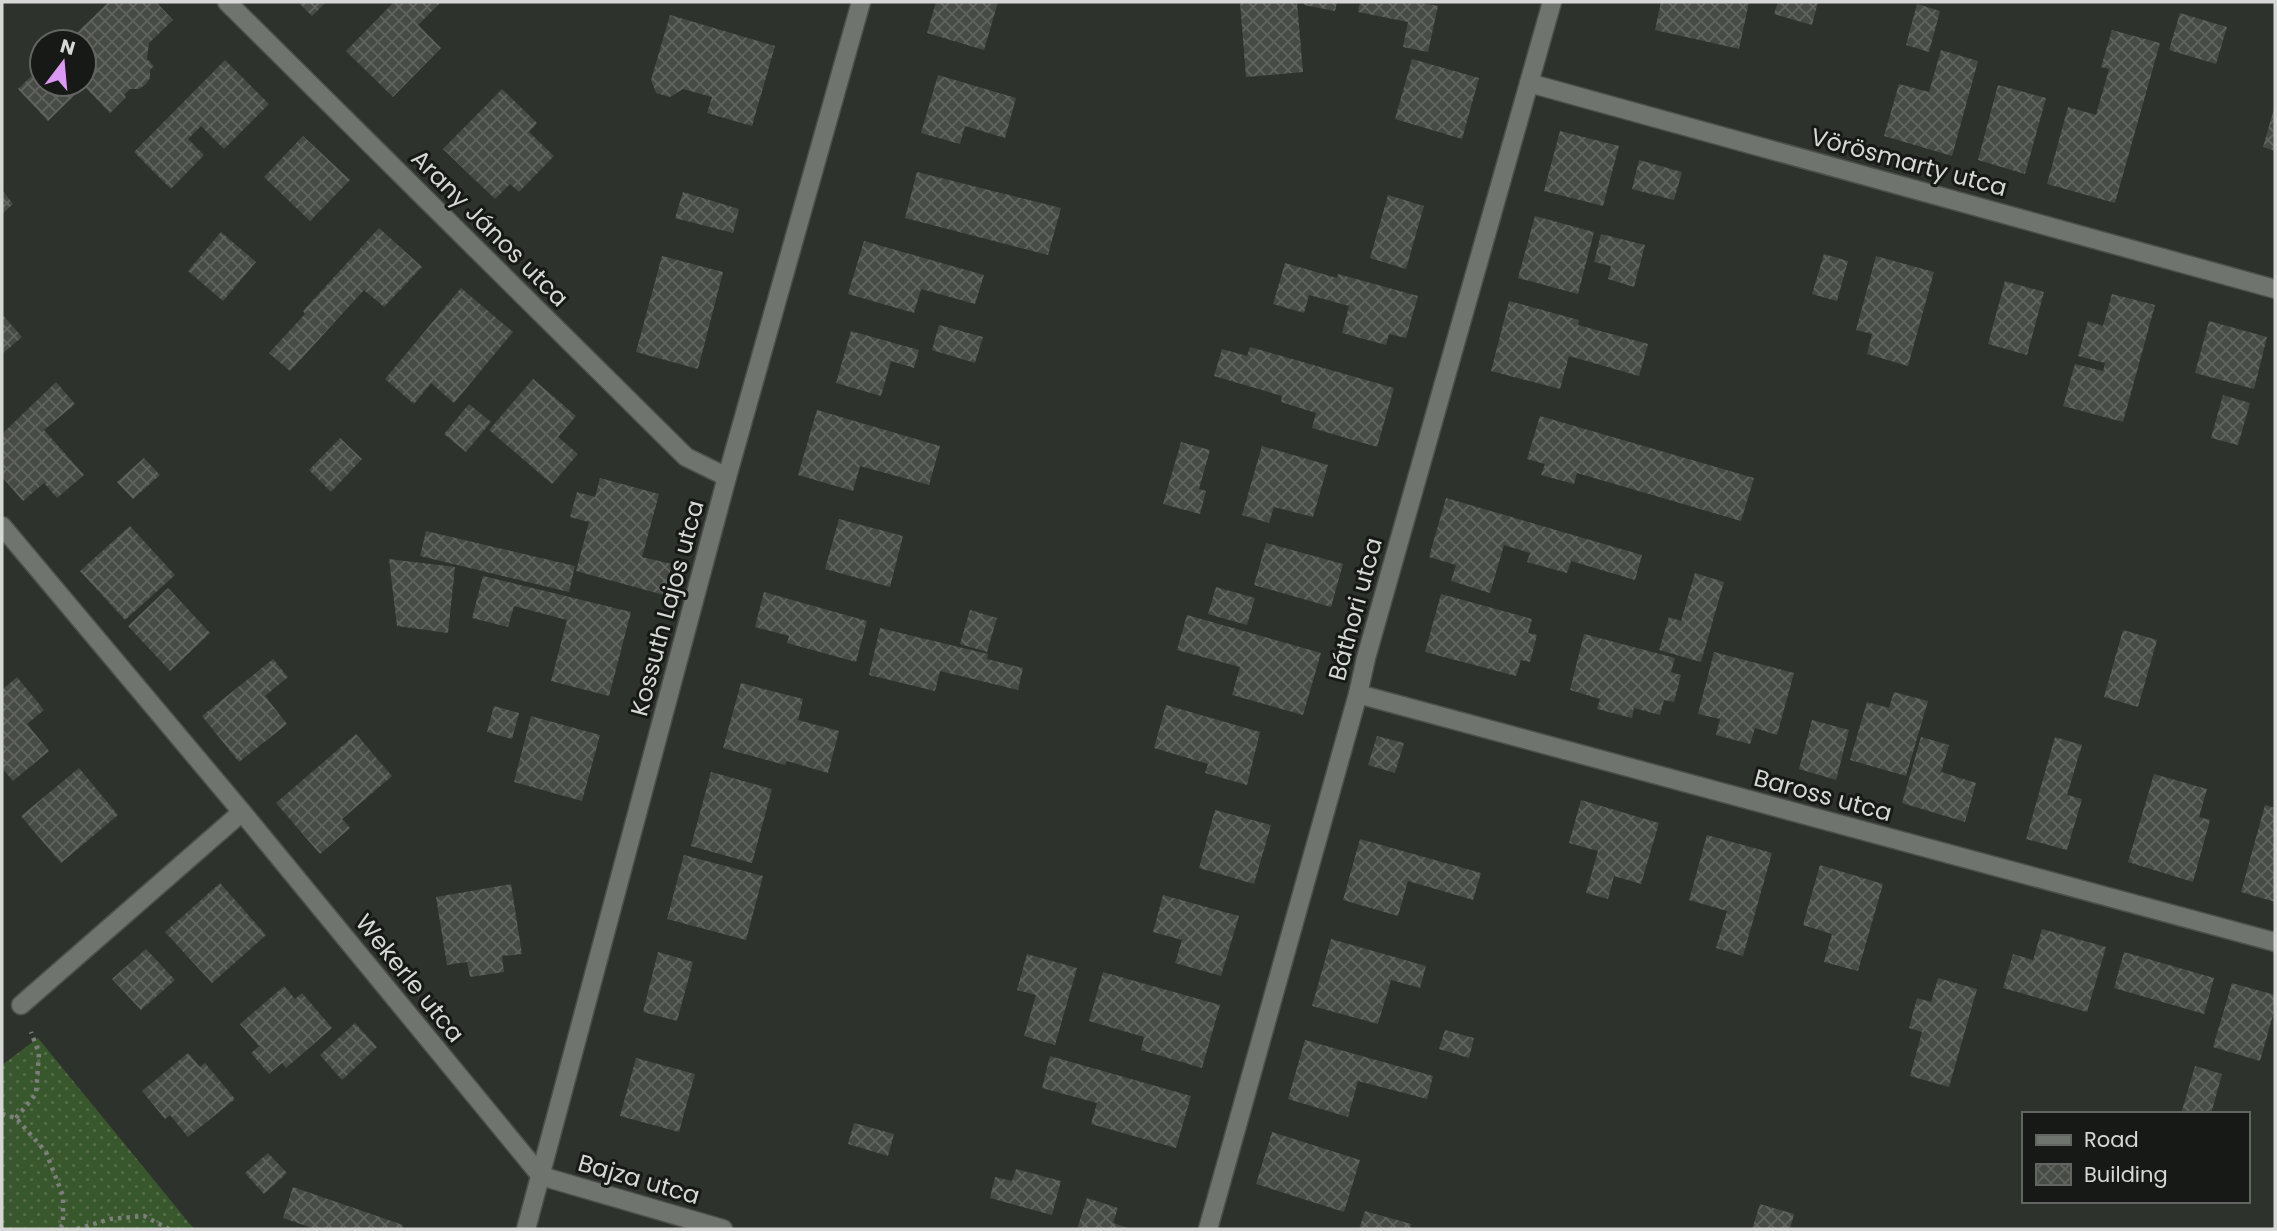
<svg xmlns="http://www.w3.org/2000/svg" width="2277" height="1231" font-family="Poppins,sans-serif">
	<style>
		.grass { fill: url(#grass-dots) }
		.building { fill: url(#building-cross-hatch) }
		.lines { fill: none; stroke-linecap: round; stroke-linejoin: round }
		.minor-casing { stroke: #4c4f4b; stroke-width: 21 }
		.path { stroke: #7c7f7b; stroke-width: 4.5; stroke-dasharray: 3.5 5; stroke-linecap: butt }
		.minor { stroke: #70746e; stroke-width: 18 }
		.labels { text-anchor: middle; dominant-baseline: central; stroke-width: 6; stroke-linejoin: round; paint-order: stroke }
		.street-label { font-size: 24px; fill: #d6d8d5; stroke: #171917 }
	</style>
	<defs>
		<pattern id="grass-dots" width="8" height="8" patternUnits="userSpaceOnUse" patternTransform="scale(1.75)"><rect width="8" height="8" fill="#39572c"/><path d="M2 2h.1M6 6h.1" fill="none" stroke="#556e4a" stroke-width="1.8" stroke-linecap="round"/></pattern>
		<pattern id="building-cross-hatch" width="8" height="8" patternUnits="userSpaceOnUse" patternTransform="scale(1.75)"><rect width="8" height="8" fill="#474b45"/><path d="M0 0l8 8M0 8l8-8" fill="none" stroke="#61645f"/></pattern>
	</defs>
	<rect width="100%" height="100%" fill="#2e322c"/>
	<!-- grass -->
	<path class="grass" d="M38 1038 194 1229H2V1065Z"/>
	<!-- building -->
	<g class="building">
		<path d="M109 2H156L173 20 149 43 147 59 154 66 150 70V78L146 84 139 89H130L124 95 126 97 110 113 84 86 48 121 18 89 42 66V84H84V42H67Z"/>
		<path d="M298 2H326L312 16Z"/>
		<path d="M394 2H441L418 25 441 48 393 97 346 51Z"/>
		<path d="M936 2H998L984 50 927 33Z"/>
		<path d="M1240 2H1297L1303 72 1246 77Z"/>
		<path d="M1304 2H1337L1335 11 1304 5Z"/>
		<path d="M1360 2H1416L1438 6 1428 52 1403 47 1408 22 1358 12Z"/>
		<path d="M1661 2H1749L1739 49 1655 30Z"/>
		<path d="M1778 2H1818L1812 25 1774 14Z"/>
		<path d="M1917 4 1940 11 1929 52 1906 45Z"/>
		<path d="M2180 13 2227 27 2216 64 2169 50Z"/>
		<path d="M670 15 775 46 752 126 707 113 712 97 683 89 670 97 656 93 651 80Z"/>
		<path d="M2112 30 2160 43 2115 203 2047 184 2068 107 2096 115 2109 69 2101 67Z"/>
		<path d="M1941 50 1978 61 1952 156 1884 136 1899 84 1929 92Z"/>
		<path d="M1412 59 1479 78 1462 139 1395 119Z"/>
		<path d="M225 60 269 104 224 149 201 126 188 139 204 155 171 189 134 152Z"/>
		<path d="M938 75 1016 98 1005 138 965 126 960 144 921 133Z"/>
		<path d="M1998 85 2046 98 2025 174 1978 160Z"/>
		<path d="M502 89 537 123 529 132 554 156 519 192 510 184 495 199 443 149Z"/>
		<path d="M2275 105V151L2263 147Z"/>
		<path d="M1560 131 1619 146 1603 206 1544 191Z"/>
		<path d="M303 136 350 180 310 221 264 177Z"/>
		<path d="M1639 160 1682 172 1674 200 1632 189Z"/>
		<path d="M917 172 1061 208 1048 255 905 218Z"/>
		<path d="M2 190 13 204 2 214Z"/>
		<path d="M683 192 739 209 733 233 675 218Z"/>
		<path d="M1388 195 1424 206 1406 269 1370 258Z"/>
		<path d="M1535 216 1594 232 1578 294 1518 278Z"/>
		<path d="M379 228 422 267 384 307 364 290 290 371 269 353 305 314 303 311Z"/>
		<path d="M221 232 256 262 223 301 188 271Z"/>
		<path d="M1601 234 1645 245 1634 287 1608 279 1611 266 1594 262Z"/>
		<path d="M864 241 984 275 975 304 921 289 914 313 848 294Z"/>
		<path d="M1824 254 1848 261 1837 301 1812 294Z"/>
		<path d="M662 256 723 272 698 369 636 352Z"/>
		<path d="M1876 256 1934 272 1908 366 1867 354 1872 334 1856 330Z"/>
		<path d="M1285 263 1337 278 1338 274 1418 296 1406 338 1389 334 1386 345 1342 333 1349 306 1331 301 1309 295 1304 313 1273 304Z"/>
		<path d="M2005 281 2044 292 2027 355 1988 344Z"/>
		<path d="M461 288 513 332 454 403 431 383 414 404 385 379Z"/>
		<path d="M2112 294 2155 305 2123 422 2063 406 2075 364 2103 371 2105 363 2078 356 2088 321 2103 326Z"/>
		<path d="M1509 301 1579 320 1578 325 1648 344 1639 376 1569 356 1560 389 1491 371Z"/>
		<path d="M2 314 22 337 2 354Z"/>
		<path d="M2209 321 2267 337 2254 389 2195 373Z"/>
		<path d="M939 325 983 337 975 363 932 350Z"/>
		<path d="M851 331 919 350 914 368 891 361 881 396 836 383Z"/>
		<path d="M1250 347 1394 388 1377 447 1312 428 1316 413 1281 402 1282 396 1214 376 1222 349 1247 356Z"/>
		<path d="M533 379 576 416 558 437 578 454 552 484 489 430Z"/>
		<path d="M56 382 75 404 44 430 84 475 57 498 44 483 23 501 2 477V434Z"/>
		<path d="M2223 395 2250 403 2238 445 2211 438Z"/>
		<path d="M469 404 491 422 466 452 444 434Z"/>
		<path d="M817 410 940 446 929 485 860 466 853 491 798 475Z"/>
		<path d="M1540 416 1754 478 1741 521 1577 473 1574 484 1541 475 1545 464 1527 459Z"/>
		<path d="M340 438 362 459 331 492 309 470Z"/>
		<path d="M1181 442 1210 450 1199 489 1206 491 1200 514 1163 504Z"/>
		<path d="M1262 446 1328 465 1313 517 1274 507 1269 523 1242 515Z"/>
		<path d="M144 458 160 475 133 499 117 482Z"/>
		<path d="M600 478 659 494 642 557 672 564 664 595 576 571 589 522 570 517 577 492 595 497Z"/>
		<path d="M1446 498 1642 555 1635 580 1571 561 1567 573 1527 562 1530 553 1504 545 1490 593 1451 581 1456 565 1429 557Z"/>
		<path d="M839 519 903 536 890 587 825 569Z"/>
		<path d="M130 526 175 575 125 620 80 571Z"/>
		<path d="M426 531 575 566 569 592 420 556Z"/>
		<path d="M1266 543 1343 564 1331 607 1254 585Z"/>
		<path d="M389 559 455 567 448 633 397 626Z"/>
		<path d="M1695 573 1724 582 1701 662 1659 650 1669 617 1681 621Z"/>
		<path d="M483 576 631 612 609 696 551 681 567 620 514 606 508 627 472 618Z"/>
		<path d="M1216 587 1255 598 1247 625 1208 614Z"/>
		<path d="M168 588 210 633 170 671 128 626Z"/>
		<path d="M764 592 867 621 856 662 787 643 789 636 755 627Z"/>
		<path d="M1441 594 1532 619 1528 633 1537 635 1530 662 1521 660 1516 676 1425 652Z"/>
		<path d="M970 610 997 618 987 652 960 644Z"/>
		<path d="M1187 615 1321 653 1303 715 1232 695 1240 667 1177 650Z"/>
		<path d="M880 628 988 654 987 659 1023 668 1018 690 940 671 935 691 869 675Z"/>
		<path d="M2123 630 2157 640 2138 707 2104 697Z"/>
		<path d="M1584 634 1675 658 1671 672 1681 675 1674 702 1664 700 1660 715 1634 708 1632 718 1597 709 1600 699 1570 690Z"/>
		<path d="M1714 652 1794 673 1777 735 1755 728 1750 744 1716 735 1720 719 1698 714Z"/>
		<path d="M273 659 288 677 265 696 287 724 239 762 202 716Z"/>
		<path d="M17 677 44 710 27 724 49 751 13 781 2 768V690Z"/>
		<path d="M741 683 803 699 798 720 839 731 828 773 787 761 785 765 723 748Z"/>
		<path d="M1894 692 1928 701 1906 776 1850 760 1867 702 1889 708Z"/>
		<path d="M1166 705 1260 732 1247 785 1205 773 1208 764 1154 748Z"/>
		<path d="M494 706 519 713 512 739 487 732Z"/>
		<path d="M531 716 600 735 582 801 514 782Z"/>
		<path d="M1812 720 1849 730 1836 780 1799 769Z"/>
		<path d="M356 734 392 776 342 819 350 828 320 854 276 803Z"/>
		<path d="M1377 736 1404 743 1395 773 1368 765Z"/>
		<path d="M1921 737 1949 745 1941 772 1976 783 1965 822 1902 803Z"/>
		<path d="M2055 737 2082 745 2067 795 2082 799 2067 850 2026 839Z"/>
		<path d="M79 768 118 815 61 863 21 816Z"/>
		<path d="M711 772 772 789 752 863 691 846Z"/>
		<path d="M2154 774 2207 789 2199 817 2210 820 2193 882 2128 862Z"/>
		<path d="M1581 800 1659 823 1641 884 1614 876 1608 899 1586 893 1598 851 1569 843Z"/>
		<path d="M2265 805 2275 808V902L2241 892Z"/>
		<path d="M1215 810 1271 825 1254 884 1199 868Z"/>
		<path d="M1707 835 1772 853 1743 956 1716 948 1727 911 1689 900Z"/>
		<path d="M1360 839 1481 873 1473 900 1408 881 1398 916 1343 900Z"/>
		<path d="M684 855 763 876 746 940 667 919Z"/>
		<path d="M1820 865 1883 884 1858 971 1824 962 1832 934 1803 925Z"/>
		<path d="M220 883 266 935 212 983 165 932Z"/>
		<path d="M511 884 522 954 502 956 504 972 470 977 467 962 447 965 436 897Z"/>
		<path d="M1163 895 1239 916 1221 976 1175 963 1182 940 1153 932Z"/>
		<path d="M2042 929 2106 947 2087 1012 2003 988 2013 954 2033 960Z"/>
		<path d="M1331 939 1426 966 1420 988 1391 980 1378 1024 1312 1006Z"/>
		<path d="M146 949 175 980 141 1010 112 979Z"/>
		<path d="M658 952 693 962 677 1021 643 1012Z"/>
		<path d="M2124 952 2214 978 2204 1014 2114 988Z"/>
		<path d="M1027 954 1077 968 1055 1045 1024 1036 1036 995 1017 990Z"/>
		<path d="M1103 972 1220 1005 1202 1068 1141 1050 1144 1037 1089 1021Z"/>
		<path d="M1938 978 1977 989 1949 1087 1910 1076 1922 1032 1909 1028 1917 998 1931 1002Z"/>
		<path d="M2232 983 2275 995V1008L2260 1061 2213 1047Z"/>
		<path d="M284 986 295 999 302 993 332 1028 286 1068 282 1063 269 1074 251 1053 259 1046 240 1024Z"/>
		<path d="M355 1023 377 1047 342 1080 320 1055Z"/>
		<path d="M1445 1030 1474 1038 1469 1058 1439 1049Z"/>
		<path d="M1305 1040 1433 1076 1427 1099 1358 1081 1348 1117 1288 1099Z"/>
		<path d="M188 1053 200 1067 205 1063 235 1099 188 1137 170 1115 165 1119 142 1091Z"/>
		<path d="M1050 1056 1191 1096 1176 1148 1091 1124 1097 1103 1042 1088Z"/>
		<path d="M636 1058 695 1074 679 1132 620 1116Z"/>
		<path d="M2195 1066 2222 1074 2211 1114H2181Z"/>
		<path d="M854 1123 894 1134 888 1156 848 1144Z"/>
		<path d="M1272 1132 1360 1160 1344 1212 1256 1184Z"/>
		<path d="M268 1153 287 1173 264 1194 245 1173Z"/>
		<path d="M1016 1169 1061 1181 1052 1215 990 1198 995 1177 1012 1181Z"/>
		<path d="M293 1187 403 1225 402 1229H315L283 1218Z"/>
		<path d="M1087 1198 1118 1208 1113 1223 1130 1229H1077Z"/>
		<path d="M1760 1204 1794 1214 1790 1229H1752Z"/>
		<path d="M1365 1211 1411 1224 1410 1229H1359Z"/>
	</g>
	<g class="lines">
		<defs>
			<g id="minor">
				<path d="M227 2 686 457 727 477"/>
				<path d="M1529 83 2275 289"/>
				<path d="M2 526 242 812 541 1176 723 1229"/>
				<path d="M1358 694 2275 942"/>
				<path d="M21 1005 242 812"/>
				<path d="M526 1229 727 477 861 2"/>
				<path d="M1208 1229 1358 694 1366 658 1552 2"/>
			</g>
		</defs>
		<!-- minor casing -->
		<use href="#minor" class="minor-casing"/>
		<!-- path -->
		<g class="path">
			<path d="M2 1114 16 1118 46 1152 63 1196V1224L59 1229"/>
			<path d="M16 1118 36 1094 39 1053 31 1032"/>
			<path d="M77 1229 110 1219 144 1216 169 1229"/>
		</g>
		<!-- minor -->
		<use href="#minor" class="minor"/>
	</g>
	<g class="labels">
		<!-- street labels -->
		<g class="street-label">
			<text transform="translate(1909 162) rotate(15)">Vörösmarty utca</text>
			<text transform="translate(490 228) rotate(45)">Arany János utca</text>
			<text transform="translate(667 608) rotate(-75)">Kossuth Lajos utca</text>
			<text transform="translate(1355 609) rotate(-75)">Báthori utca</text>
			<text transform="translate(1823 795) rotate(15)">Baross utca</text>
			<text transform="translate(410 978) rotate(51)">Wekerle utca</text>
			<text transform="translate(639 1179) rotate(16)">Bajza utca</text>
		</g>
	</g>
	<!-- border -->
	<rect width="2277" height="1231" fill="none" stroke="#d6d8d5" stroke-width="7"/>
	<!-- legend -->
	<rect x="2022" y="1112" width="228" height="91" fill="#171917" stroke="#636563" stroke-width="2"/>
	<rect x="2036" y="1135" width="35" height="10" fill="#70746e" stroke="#636563" stroke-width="2"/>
	<text x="2084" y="1147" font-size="21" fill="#d6d8d5">Road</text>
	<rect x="2036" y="1164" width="35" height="21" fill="url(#building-cross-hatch)" stroke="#636563" stroke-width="2"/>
	<text x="2084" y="1182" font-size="21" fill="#d6d8d5">Building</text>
	<!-- north arrow -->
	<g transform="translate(63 63) rotate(16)"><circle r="33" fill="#171917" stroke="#636563" stroke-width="2"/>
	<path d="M0-5L12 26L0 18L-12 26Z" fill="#dc99f4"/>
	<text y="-10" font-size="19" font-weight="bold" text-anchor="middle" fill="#d6d8d5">N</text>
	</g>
</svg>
